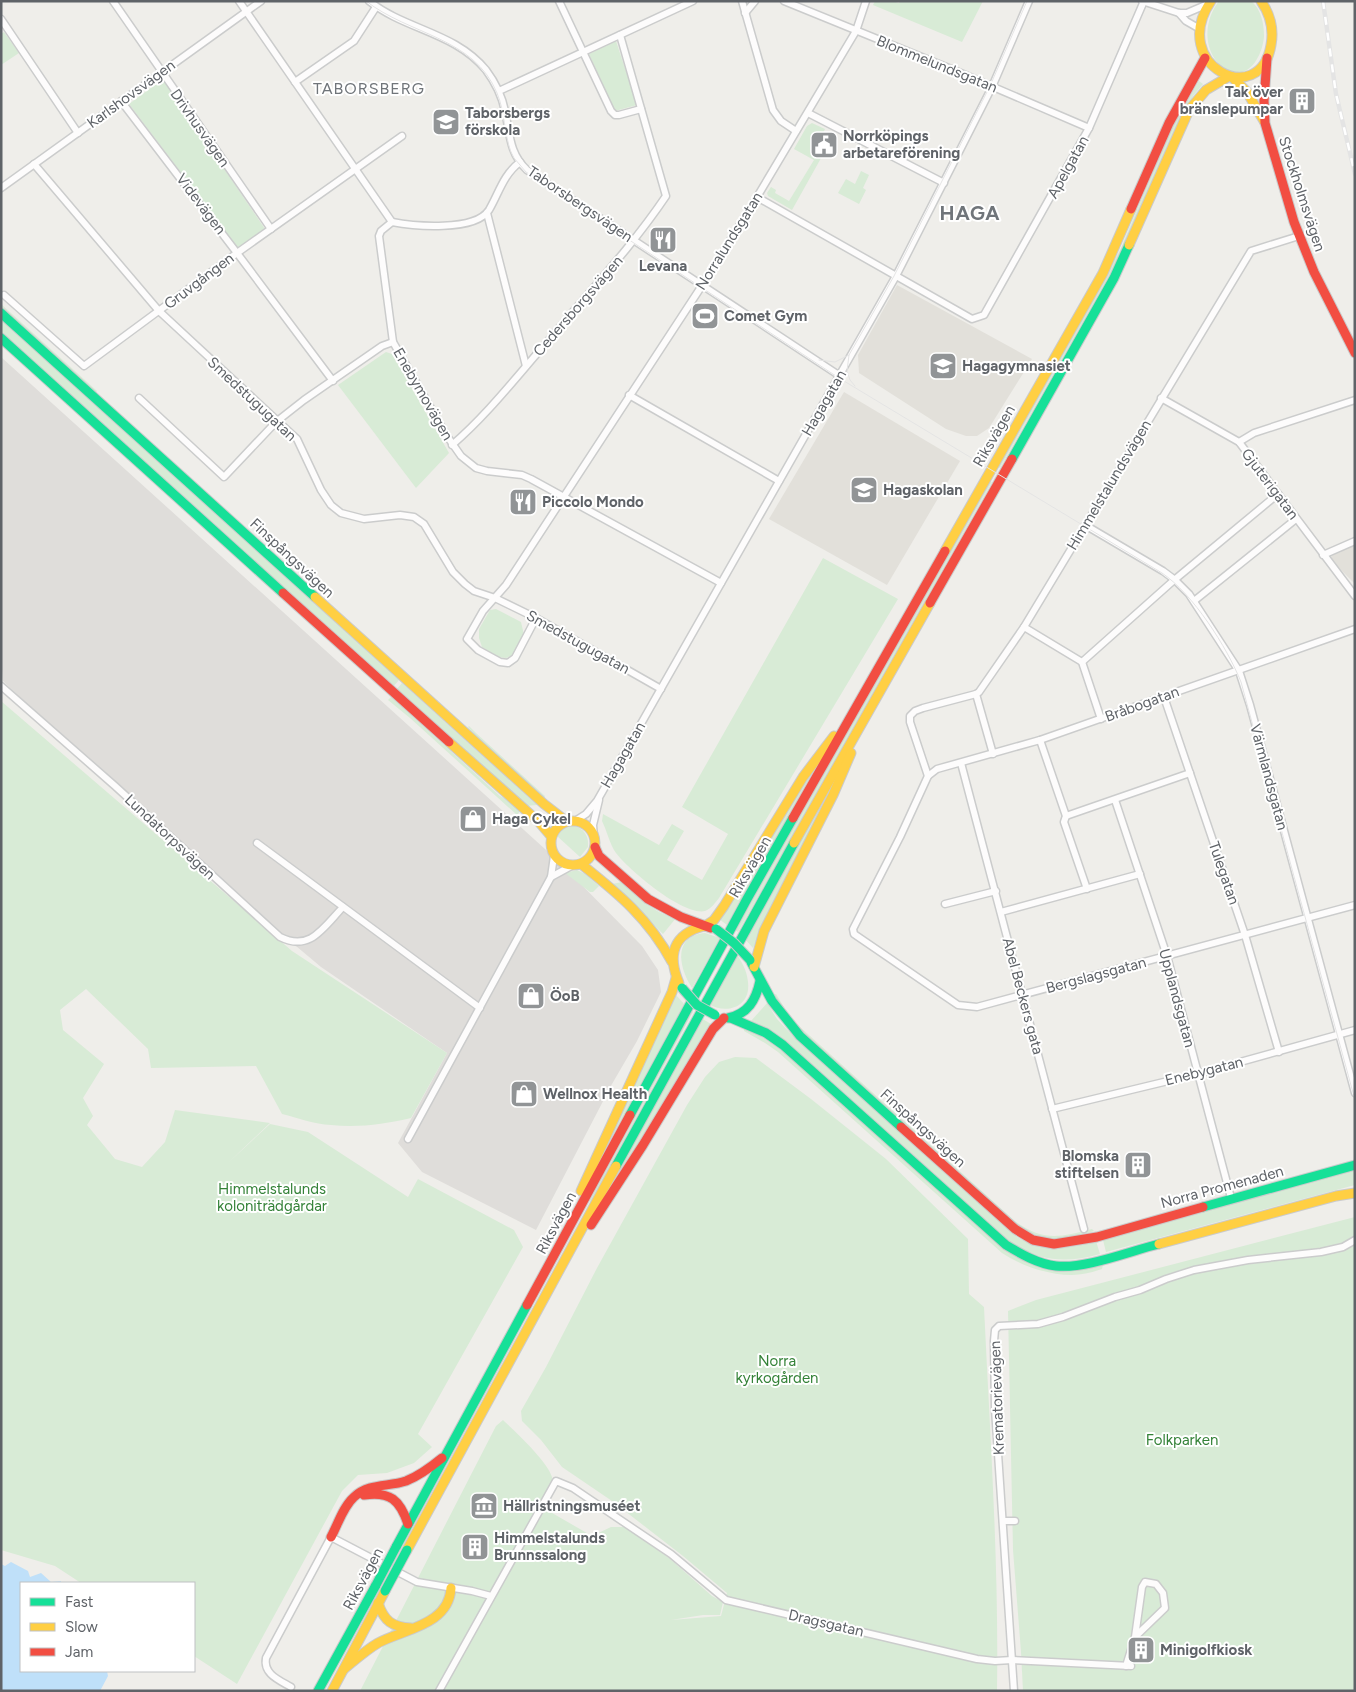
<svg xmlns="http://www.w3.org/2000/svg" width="1356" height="1692" font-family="Figtree,sans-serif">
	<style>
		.industrial { fill: #dfddda }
		.education { fill: #e2e0da }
		.green { fill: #d8ebd6 }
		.water { fill: #bfe0f9 }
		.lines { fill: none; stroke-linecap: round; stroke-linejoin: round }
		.street-casing { stroke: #cbcccc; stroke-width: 9 }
		.fast-casing { stroke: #cacacb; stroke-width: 11 }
		.slow-casing { stroke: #cacacb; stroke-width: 11 }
		.jam-casing { stroke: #cacacb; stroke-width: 11 }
		.street { stroke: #fdfcfc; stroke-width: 6 }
		.fast { stroke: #16e098; stroke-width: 9 }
		.slow { stroke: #ffcf43; stroke-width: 9 }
		.jam { stroke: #f24e42; stroke-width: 9 }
		.tram { stroke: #e4e4e4; stroke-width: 1 }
		.rail-casing { stroke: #e4e4e4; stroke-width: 4.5 }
		.rail { stroke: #fff; stroke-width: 2.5; stroke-dasharray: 8; stroke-linecap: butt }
		.fast-bridge-casing { stroke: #cacacb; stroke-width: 11; stroke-linecap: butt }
		.fast-bridge { stroke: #16e098; stroke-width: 9 }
		.labels { text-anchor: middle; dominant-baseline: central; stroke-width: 4; stroke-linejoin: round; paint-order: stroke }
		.street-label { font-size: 15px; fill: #5f6368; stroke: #fff }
		.poi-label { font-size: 15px; font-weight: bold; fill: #5f6368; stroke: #fff; text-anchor: start }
		.park-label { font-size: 15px; fill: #348238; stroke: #fff }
		.neighbourhood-label { font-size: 16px; letter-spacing: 1px; fill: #70757a; stroke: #fff }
		.district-label { font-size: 20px; font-weight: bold; letter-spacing: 1px; fill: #70757a; stroke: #fff }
	</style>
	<rect width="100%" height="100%" fill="#efeeea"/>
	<!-- industrial -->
	<path class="industrial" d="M1 357 556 859 642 946 658 970 661 992 637 1041 612 1084 536 1230 422 1172 398 1143 447 1053 321 967 271 925 58 733 3 681 1 657Z"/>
	<!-- education -->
	<g class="education">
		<path d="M897 285 1032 359 989 428 977 436H966L946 429 859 373 858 355Z"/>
		<path d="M844 392 960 461 887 585 769 519Z"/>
		<path d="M1355 545V584L1332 561 1331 555Z"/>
	</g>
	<!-- green -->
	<g class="green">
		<path d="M875 1H892L899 3 900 1H983L962 42 873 5Z"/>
		<path d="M1219 1H1251C1261 9 1264 23 1264 36 1263 53 1251 79 1229 72 1224 70 1221 66 1217 62 1203 44 1205 19 1219 1Z"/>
		<path d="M4 32 19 53 1 65V34Z"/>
		<path d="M616 41 637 105 615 111 589 54Z"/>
		<path d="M163 79 265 229 238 248 129 104Z"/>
		<path d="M1199 81 1203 84 1193 96 1123 251 1000 468 998 467 1120 250 1174 123Z"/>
		<path d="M812 123 825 129 817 146 825 151 792 210 768 196 767 193 771 187 776 190 775 193 789 201 814 160 794 149 807 126Z"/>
		<path d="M861 171 869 175 863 188 866 190 859 204 838 193 846 179 855 184Z"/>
		<path d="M1 304 97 391 96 392 1 307Z"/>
		<path d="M1 319 399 680 393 687 1 332Z"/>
		<path d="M386 352 392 354 449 453 416 488 338 385Z"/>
		<path d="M990 481 992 482 738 932 735 930Z"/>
		<path d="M823 558 898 599 719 898C715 903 711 909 705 911 683 916 629 870 616 853 610 845 607 831 602 821L603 814 659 845 672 824 684 831 667 860 702 880 728 834 682 807Z"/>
		<path d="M496 609 521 622 524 635 513 655 506 658 497 657 482 647 479 638V629L490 610Z"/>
		<path d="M402 683 537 805 525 806 396 690Z"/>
		<path d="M391 697 500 796 510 801 521 810 517 815 410 718 388 700Z"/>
		<path d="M1 701 292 951 447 1053 411 1118C385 1124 358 1128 331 1125 314 1124 298 1118 282 1114L256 1066 151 1068 148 1049 86 989 60 1010 63 1030 104 1064 83 1098 93 1116 87 1125 115 1159 142 1167 165 1142 175 1110 270 1123 228 1163 270 1124 308 1132 408 1197 418 1179 514 1230 523 1247 418 1434 432 1447 414 1463 387 1473 358 1475 342 1491 237 1684 194 1656V1583H81L55 1566 1 1550Z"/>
		<path d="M469 726 476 733 545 796 544 798 476 736 468 727Z"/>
		<path d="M818 763 727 925 719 919Z"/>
		<path d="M837 776 761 930 753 948 744 938Z"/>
		<path d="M573 826C584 828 589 836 588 847L580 857 557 836 563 829Z"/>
		<path d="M577 870 585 874 599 886 593 892H590L565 873Z"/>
		<path d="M622 882C640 897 652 913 676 918L663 934 612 884Z"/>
		<path d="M705 933 720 938 692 988C679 968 672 936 705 933Z"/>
		<path d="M736 953C742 962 747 971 748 982 751 1007 727 1015 708 1004Z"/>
		<path d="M776 994 790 1017 799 1026 1016 1222C1045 1242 1060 1237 1092 1229L1094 1231C1059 1241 1048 1244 1016 1225L799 1030 773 995Z"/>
		<path d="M676 995 684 1004 586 1186Z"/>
		<path d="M767 1003 777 1019 794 1037 1017 1237C1046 1253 1066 1249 1096 1241L1100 1254C1067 1263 1044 1262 1013 1245L796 1051 771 1032 751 1021Z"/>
		<path d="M690 1010 693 1012 591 1202 588 1200Z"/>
		<path d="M701 1018 711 1024 606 1196Z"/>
		<path d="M744 1029 759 1035 785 1053 1004 1250C1036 1271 1066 1275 1103 1265L1102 1269C1093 1272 1082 1275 1072 1275 1048 1275 1022 1266 1002 1253L778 1052 765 1043 744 1031Z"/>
		<path d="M735 1057 756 1058 811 1099 886 1159 968 1239 969 1294 984 1307C990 1435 999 1563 997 1691H360L496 1426 503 1420C515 1431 548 1462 552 1477 554 1486 544 1498 540 1506L592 1536 611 1527H625L669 1558 712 1596 723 1602 720 1615H703L671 1620 721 1616 727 1593 683 1556 612 1501 562 1467 541 1440 522 1421 521 1411 546 1367 597 1268 687 1105 705 1077 719 1062Z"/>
		<path d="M1355 1170V1185L1106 1252 1103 1240Z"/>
		<path d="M1355 1217V1691H1023L1021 1652 1013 1550 1008 1311 1036 1300Z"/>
	</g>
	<!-- water -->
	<path class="water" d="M11 1562 28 1571 30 1577 41 1573 51 1582 61 1581V1583H21V1671H107L108 1676 100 1691H1V1564L5 1566Z"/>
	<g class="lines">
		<defs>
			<g id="street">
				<path d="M113 1 271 229"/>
				<path d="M239 1 392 222 381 231 379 236 393 342 447 436 461 456 476 468 487 471 522 475 531 479 721 583"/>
				<path d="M369 1C405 30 455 32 486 70 495 82 502 96 505 111 510 134 509 153 527 170L840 376"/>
				<path d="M559 1 611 111 615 115H619L641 109"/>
				<path d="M742 1 773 110 781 121 796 131"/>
				<path d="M784 1 956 71 1089 128"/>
				<path d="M1142 1 1179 13H1187L1208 4"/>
				<path d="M745 13 755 1"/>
				<path d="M1179 13 1186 21 1200 29"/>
				<path d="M1 19 78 133"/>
				<path d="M295 82 354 41 376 7"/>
				<path d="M499 91 693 1"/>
				<path d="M121 101 237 253 333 381"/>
				<path d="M808 113 944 183"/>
				<path d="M34 164 159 311 297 439 321 490 331 505 341 513 364 519 400 515 414 517 424 524 453 572 465 584 474 591 495 598 536 618 661 689"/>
				<path d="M1 188 261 1"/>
				<path d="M757 197 972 319 984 315 1089 128 1144 1"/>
				<path d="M487 213 526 366"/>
				<path d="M392 222C413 226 475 232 489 210 499 193 503 175 520 162"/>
				<path d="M4 295 84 366 237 253 402 136"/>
				<path d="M629 395 779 481"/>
				<path d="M139 398 224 477 276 422 304 400 382 346 393 342"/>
				<path d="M1161 398 1239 442 1355 596"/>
				<path d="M1239 442 1254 433 1355 400"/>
				<path d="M452 445C488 414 517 376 548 341 588 293 631 248 666 196L620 35"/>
				<path d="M1085 525 1163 571 1175 580 1189 594 1239 671 1250 705 1355 1093"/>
				<path d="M1323 555 1355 541"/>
				<path d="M1194 601 1296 519"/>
				<path d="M536 618 515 658 508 663 500 662 478 650 467 639 483 611 506 585 703 284 757 197 856 31 866 1"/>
				<path d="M1024 627 1082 662 1101 719"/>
				<path d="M1355 629 1040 740 937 769 928 776 900 837 853 929 854 934 958 1005 977 1007 1355 905"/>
				<path d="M1082 662 1173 581 1278 494"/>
				<path d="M1 686 115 786 280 937C310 952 323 928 343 907"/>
				<path d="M976 694 993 754"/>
				<path d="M1164 697 1245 935 1279 1052"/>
				<path d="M1040 740 1066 816 1064 822 1087 889"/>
				<path d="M961 763 1084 1229"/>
				<path d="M928 776 910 722V716L915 711 923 708 976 694 979 692 1024 627 1251 251 1299 236"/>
				<path d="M1115 800 1167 956 1231 1198"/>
				<path d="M1066 816 1190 773"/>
				<path d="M575 821 586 814 597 801 896 276 992 87 1029 1"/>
				<path d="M594 838 593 825 599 800"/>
				<path d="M257 843 480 1008"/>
				<path d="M551 877 573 865"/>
				<path d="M945 904 996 891"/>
				<path d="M1001 912 1140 874"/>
				<path d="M1052 1109 1197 1074 1355 1030"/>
				<path d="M408 1139 551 877 554 856"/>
				<path d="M1003 1521H1015"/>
				<path d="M1126 1666 1135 1637 1142 1587 1145 1582 1156 1584 1163 1593 1165 1608 1135 1637"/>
				<path d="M291 1687C279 1680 263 1674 266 1658L331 1537 417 1582 472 1591 491 1596"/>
				<path d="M439 1691 556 1481 573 1488 671 1554 726 1600 977 1659 995 1661 1012 1660 1131 1666"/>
				<path d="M1014 1691 995 1409 994 1341 995 1330 999 1326 1038 1324 1063 1317 1115 1297 1140 1290 1166 1279 1194 1270 1248 1260 1321 1252 1343 1247 1355 1240"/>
			</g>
			<g id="fast">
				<path d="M1 313 315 597"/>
				<path d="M1 338 283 593"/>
				<path d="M1012 459 1114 278 1129 245"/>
				<path d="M751 962 772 1001 800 1036 901 1127"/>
				<path d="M728 1018C748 1014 756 1000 760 981"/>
				<path d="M731 1018 766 1033 783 1045 1006 1245C1021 1254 1038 1264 1056 1266 1086 1269 1130 1251 1159 1244"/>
				<path d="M630 1115 747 899 793 818"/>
				<path d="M616 1166 794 843"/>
				<path d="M1203 1207 1355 1165"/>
				<path d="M396 1547 527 1305"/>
				<path d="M318 1691 376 1585"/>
			</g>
			<g id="slow">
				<path d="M1211 1C1168 65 1260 111 1271 45 1274 29 1270 14 1261 1"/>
				<path d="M1232 77 1247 92 1264 121"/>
				<path d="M1129 245 1189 110 1206 90 1228 77"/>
				<path d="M945 551 1103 273 1131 209"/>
				<path d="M315 597 544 804 566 821"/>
				<path d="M449 742 539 822 551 836"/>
				<circle cx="573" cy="843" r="22"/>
				<path d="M794 843 930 603"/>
				<path d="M581 864C619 894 649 919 672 962"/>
				<path d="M705 926 714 920 724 906 803 777 834 736"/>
				<path d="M754 967 764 931 833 795 851 753"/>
				<path d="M679 983C667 955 673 934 704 926"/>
				<path d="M581 1191 672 992 676 978"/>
				<path d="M1159 1244 1336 1196 1355 1193"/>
				<path d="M407 1550 616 1166"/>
				<path d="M378 1603C384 1621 392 1627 411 1628"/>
				<path d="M344 1669C355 1660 366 1650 378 1643 404 1629 449 1625 451 1588"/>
				<path d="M332 1691 385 1591"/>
			</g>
			<g id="jam">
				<path d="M1267 58 1264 101 1265 123 1294 222 1314 272 1355 353"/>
				<path d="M1131 209 1169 123 1205 58"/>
				<path d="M283 593 449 742"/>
				<path d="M930 603 1012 459"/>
				<path d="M793 818 945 551"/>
				<path d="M595 847 599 856 648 899 681 917 711 928"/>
				<path d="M901 1127 1015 1229 1033 1240 1054 1244 1097 1237 1203 1207"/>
				<path d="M591 1225 643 1145 713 1029 724 1018"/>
				<path d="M527 1305 630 1115"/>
				<path d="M364 1495C390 1491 400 1500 408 1524"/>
				<path d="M331 1537C338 1524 343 1507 354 1497 369 1483 388 1487 406 1481 419 1476 431 1467 442 1458"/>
			</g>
		</defs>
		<!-- street casing -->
		<use href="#street" class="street-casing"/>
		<!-- fast casing -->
		<use href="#fast" class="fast-casing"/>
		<!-- slow casing -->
		<use href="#slow" class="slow-casing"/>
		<!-- jam casing -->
		<use href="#jam" class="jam-casing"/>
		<!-- street -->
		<use href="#street" class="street"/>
		<!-- fast -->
		<use href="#fast" class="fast"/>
		<!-- slow -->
		<use href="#slow" class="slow"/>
		<!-- jam -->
		<use href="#jam" class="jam"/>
		<!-- tram -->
		<g class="tram">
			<path d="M366 1C409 35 474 37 497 93 505 112 504 133 511 152L514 158 526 172 839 378 1162 573C1193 594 1227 647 1241 682L1355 1100"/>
			<path d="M819 360 835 362 849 355"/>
			<path d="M855 386 850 380 847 371 849 355 894 276 990 86 1027 1"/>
		</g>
		<defs>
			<path id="rail" d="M1323 1 1336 94 1355 174"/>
		</defs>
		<!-- rail casing -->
		<use href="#rail" class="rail-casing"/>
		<!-- rail -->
		<use href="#rail" class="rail"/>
		<defs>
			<g id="fast-bridge">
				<path d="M716 929 734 943 750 960"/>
				<path d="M682 988 697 1005 715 1015"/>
				<path d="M376 1585 396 1547"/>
				<path d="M385 1591 407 1550"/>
			</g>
		</defs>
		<!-- fast-bridge casing -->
		<use href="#fast-bridge" class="fast-bridge-casing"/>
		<!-- fast-bridge -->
		<use href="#fast-bridge" class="fast-bridge"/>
	</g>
	<!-- icons -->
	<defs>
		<symbol id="building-square" viewBox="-11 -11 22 22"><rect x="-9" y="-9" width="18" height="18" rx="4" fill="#919496" stroke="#fff"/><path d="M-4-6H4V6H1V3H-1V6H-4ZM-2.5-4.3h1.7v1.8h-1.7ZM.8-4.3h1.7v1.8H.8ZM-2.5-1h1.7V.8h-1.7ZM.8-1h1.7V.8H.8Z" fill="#fff"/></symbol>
		<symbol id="school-square" viewBox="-11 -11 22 22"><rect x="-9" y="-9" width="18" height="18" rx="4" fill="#919496" stroke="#fff"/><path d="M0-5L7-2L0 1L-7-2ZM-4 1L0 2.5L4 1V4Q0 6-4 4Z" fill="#fff"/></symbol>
		<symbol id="civic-square" viewBox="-11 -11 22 22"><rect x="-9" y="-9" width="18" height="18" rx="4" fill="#919496" stroke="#fff"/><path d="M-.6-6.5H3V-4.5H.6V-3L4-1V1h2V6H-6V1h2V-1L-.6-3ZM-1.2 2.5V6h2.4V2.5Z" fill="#fff"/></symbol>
		<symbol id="restaurant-square" viewBox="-11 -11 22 22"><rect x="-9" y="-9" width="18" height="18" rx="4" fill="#919496" stroke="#fff"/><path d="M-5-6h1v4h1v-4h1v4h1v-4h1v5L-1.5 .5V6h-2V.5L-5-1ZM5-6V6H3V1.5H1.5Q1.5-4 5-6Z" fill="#fff"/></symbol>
		<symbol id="stadium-square" viewBox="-11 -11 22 22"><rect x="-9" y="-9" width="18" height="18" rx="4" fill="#919496" stroke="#fff"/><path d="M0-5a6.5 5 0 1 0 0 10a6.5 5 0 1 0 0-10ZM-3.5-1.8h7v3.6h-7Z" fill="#fff"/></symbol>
		<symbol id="shop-square" viewBox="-11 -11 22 22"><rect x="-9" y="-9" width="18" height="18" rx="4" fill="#919496" stroke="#fff"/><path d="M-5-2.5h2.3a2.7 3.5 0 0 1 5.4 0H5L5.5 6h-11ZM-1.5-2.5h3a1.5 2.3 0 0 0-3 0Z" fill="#fff"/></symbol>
		<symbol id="museum-square" viewBox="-11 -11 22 22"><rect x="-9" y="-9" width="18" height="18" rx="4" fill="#919496" stroke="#fff"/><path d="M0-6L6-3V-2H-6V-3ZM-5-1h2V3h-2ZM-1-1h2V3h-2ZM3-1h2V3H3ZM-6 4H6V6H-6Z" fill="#fff"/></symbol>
	</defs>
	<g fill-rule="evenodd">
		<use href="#building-square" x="1286" y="85" width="32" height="32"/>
		<use href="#school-square" x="430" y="106" width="32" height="32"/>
		<use href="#civic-square" x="808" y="129" width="32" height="32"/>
		<use href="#restaurant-square" x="647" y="224" width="32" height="32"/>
		<use href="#stadium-square" x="689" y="300" width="32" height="32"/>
		<use href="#school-square" x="927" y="350" width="32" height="32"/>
		<use href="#school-square" x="848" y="474" width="32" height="32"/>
		<use href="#restaurant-square" x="507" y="486" width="32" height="32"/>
		<use href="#shop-square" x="457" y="803" width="32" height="32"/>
		<use href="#shop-square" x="515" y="980" width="32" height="32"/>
		<use href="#shop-square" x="508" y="1078" width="32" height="32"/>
		<use href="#building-square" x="1122" y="1149" width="32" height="32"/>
		<use href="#museum-square" x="468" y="1490" width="32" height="32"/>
		<use href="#building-square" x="459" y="1531" width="32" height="32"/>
		<use href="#building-square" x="1125" y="1634" width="32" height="32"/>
	</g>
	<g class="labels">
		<!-- street labels -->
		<g class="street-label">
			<text transform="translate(937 64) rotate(22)">Blommelundsgatan</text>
			<text transform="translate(131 94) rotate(-36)">Karlshovsvägen</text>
			<text transform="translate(200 128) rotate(55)">Drivhusvägen</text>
			<text transform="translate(1068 167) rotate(-61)">Apelgatan</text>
			<text transform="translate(1302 194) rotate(72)">Stockholmsvägen</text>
			<text transform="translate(201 204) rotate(53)">Videvägen</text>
			<text transform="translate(580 204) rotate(34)">Taborsbergsvägen</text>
			<text transform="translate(729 241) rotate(-58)">Norralundsgatan</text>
			<text transform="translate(199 281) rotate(-37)">Gruvgången</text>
			<text transform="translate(578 306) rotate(-49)">Cedersborgsvägen</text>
			<text transform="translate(423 394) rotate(60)">Enebymovägen</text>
			<text transform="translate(252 399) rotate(43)">Smedstugugatan</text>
			<text transform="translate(824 403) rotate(-60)">Hagagatan</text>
			<text transform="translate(994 436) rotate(-60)">Riksvägen</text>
			<text transform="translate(1270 484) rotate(53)">Gjuterigatan</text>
			<text transform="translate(1109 485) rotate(-59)">Himmelstalundsvägen</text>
			<text transform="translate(292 558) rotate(43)">Finspångsvägen</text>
			<text transform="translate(578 642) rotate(29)">Smedstugugatan</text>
			<text transform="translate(1142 704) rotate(-20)">Bråbogatan</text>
			<text transform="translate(623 755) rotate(-60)">Hagagatan</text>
			<text transform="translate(1269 777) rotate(75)">Värmlandsgatan</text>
			<text transform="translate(170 837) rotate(43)">Lundatorpsvägen</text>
			<text transform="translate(750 867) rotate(-60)">Riksvägen</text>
			<text transform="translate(1224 873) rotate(71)">Tulegatan</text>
			<text transform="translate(1096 975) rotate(-15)">Bergslagsgatan</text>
			<text transform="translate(1023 996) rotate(75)">Abel Beckers gata</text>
			<text transform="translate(1177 998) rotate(75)">Upplandsgatan</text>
			<text transform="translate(1204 1071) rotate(-14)">Enebygatan</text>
			<text transform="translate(923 1128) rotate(42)">Finspångsvägen</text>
			<text transform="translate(1222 1187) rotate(-15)">Norra Promenaden</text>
			<text transform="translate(556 1223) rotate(-62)">Riksvägen</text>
			<text transform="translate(997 1398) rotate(-92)">Krematorievägen</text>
			<text transform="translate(363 1579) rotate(-62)">Riksvägen</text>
			<text transform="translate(826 1623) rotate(13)">Dragsgatan</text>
		</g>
		<!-- poi labels -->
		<g class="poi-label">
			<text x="1283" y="92" text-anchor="end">Tak över<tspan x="1283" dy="17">bränslepumpar</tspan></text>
			<text x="465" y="113">Taborsbergs<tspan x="465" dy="17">förskola</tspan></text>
			<text x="843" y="136">Norrköpings<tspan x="843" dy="17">arbetareförening</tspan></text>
			<text x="663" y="266" text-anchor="middle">Levana</text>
			<text x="724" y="316">Comet Gym</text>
			<text x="962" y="366">Hagagymnasiet</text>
			<text x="883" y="490">Hagaskolan</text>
			<text x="542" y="502">Piccolo Mondo</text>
			<text x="492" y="819">Haga Cykel</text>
			<text x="550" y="996">ÖoB</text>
			<text x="543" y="1094">Wellnox Health</text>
			<text x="1119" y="1156" text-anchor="end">Blomska<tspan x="1119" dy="17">stiftelsen</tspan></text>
			<text x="503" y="1506">Hällristningsmuséet</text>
			<text x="494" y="1538">Himmelstalunds<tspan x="494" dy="17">Brunnssalong</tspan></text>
			<text x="1160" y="1650">Minigolfkiosk</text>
		</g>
		<!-- park labels -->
		<g class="park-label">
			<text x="272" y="1189">Himmelstalunds<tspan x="272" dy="17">koloniträdgårdar</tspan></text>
			<text x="777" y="1361">Norra<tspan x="777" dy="17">kyrkogården</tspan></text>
			<text x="1182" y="1440">Folkparken</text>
		</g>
		<!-- neighbourhood labels -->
		<g class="neighbourhood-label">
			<text x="369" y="88">TABORSBERG</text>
		</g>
		<!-- district labels -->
		<g class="district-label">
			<text x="970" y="213">HAGA</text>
		</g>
	</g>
	<!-- border -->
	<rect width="1356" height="1692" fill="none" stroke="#5f6368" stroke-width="5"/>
	<!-- legend -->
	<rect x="20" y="1582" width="175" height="90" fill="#ffffff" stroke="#bfc1c3"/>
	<rect x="30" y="1598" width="25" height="8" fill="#16e098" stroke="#bfc1c3"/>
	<text x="65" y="1607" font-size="15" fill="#5f6368">Fast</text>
	<rect x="30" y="1623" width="25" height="8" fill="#ffcf43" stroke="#bfc1c3"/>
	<text x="65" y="1632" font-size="15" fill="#5f6368">Slow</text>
	<rect x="30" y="1648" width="25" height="8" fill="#f24e42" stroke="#bfc1c3"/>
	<text x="65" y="1657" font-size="15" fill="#5f6368">Jam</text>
</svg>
